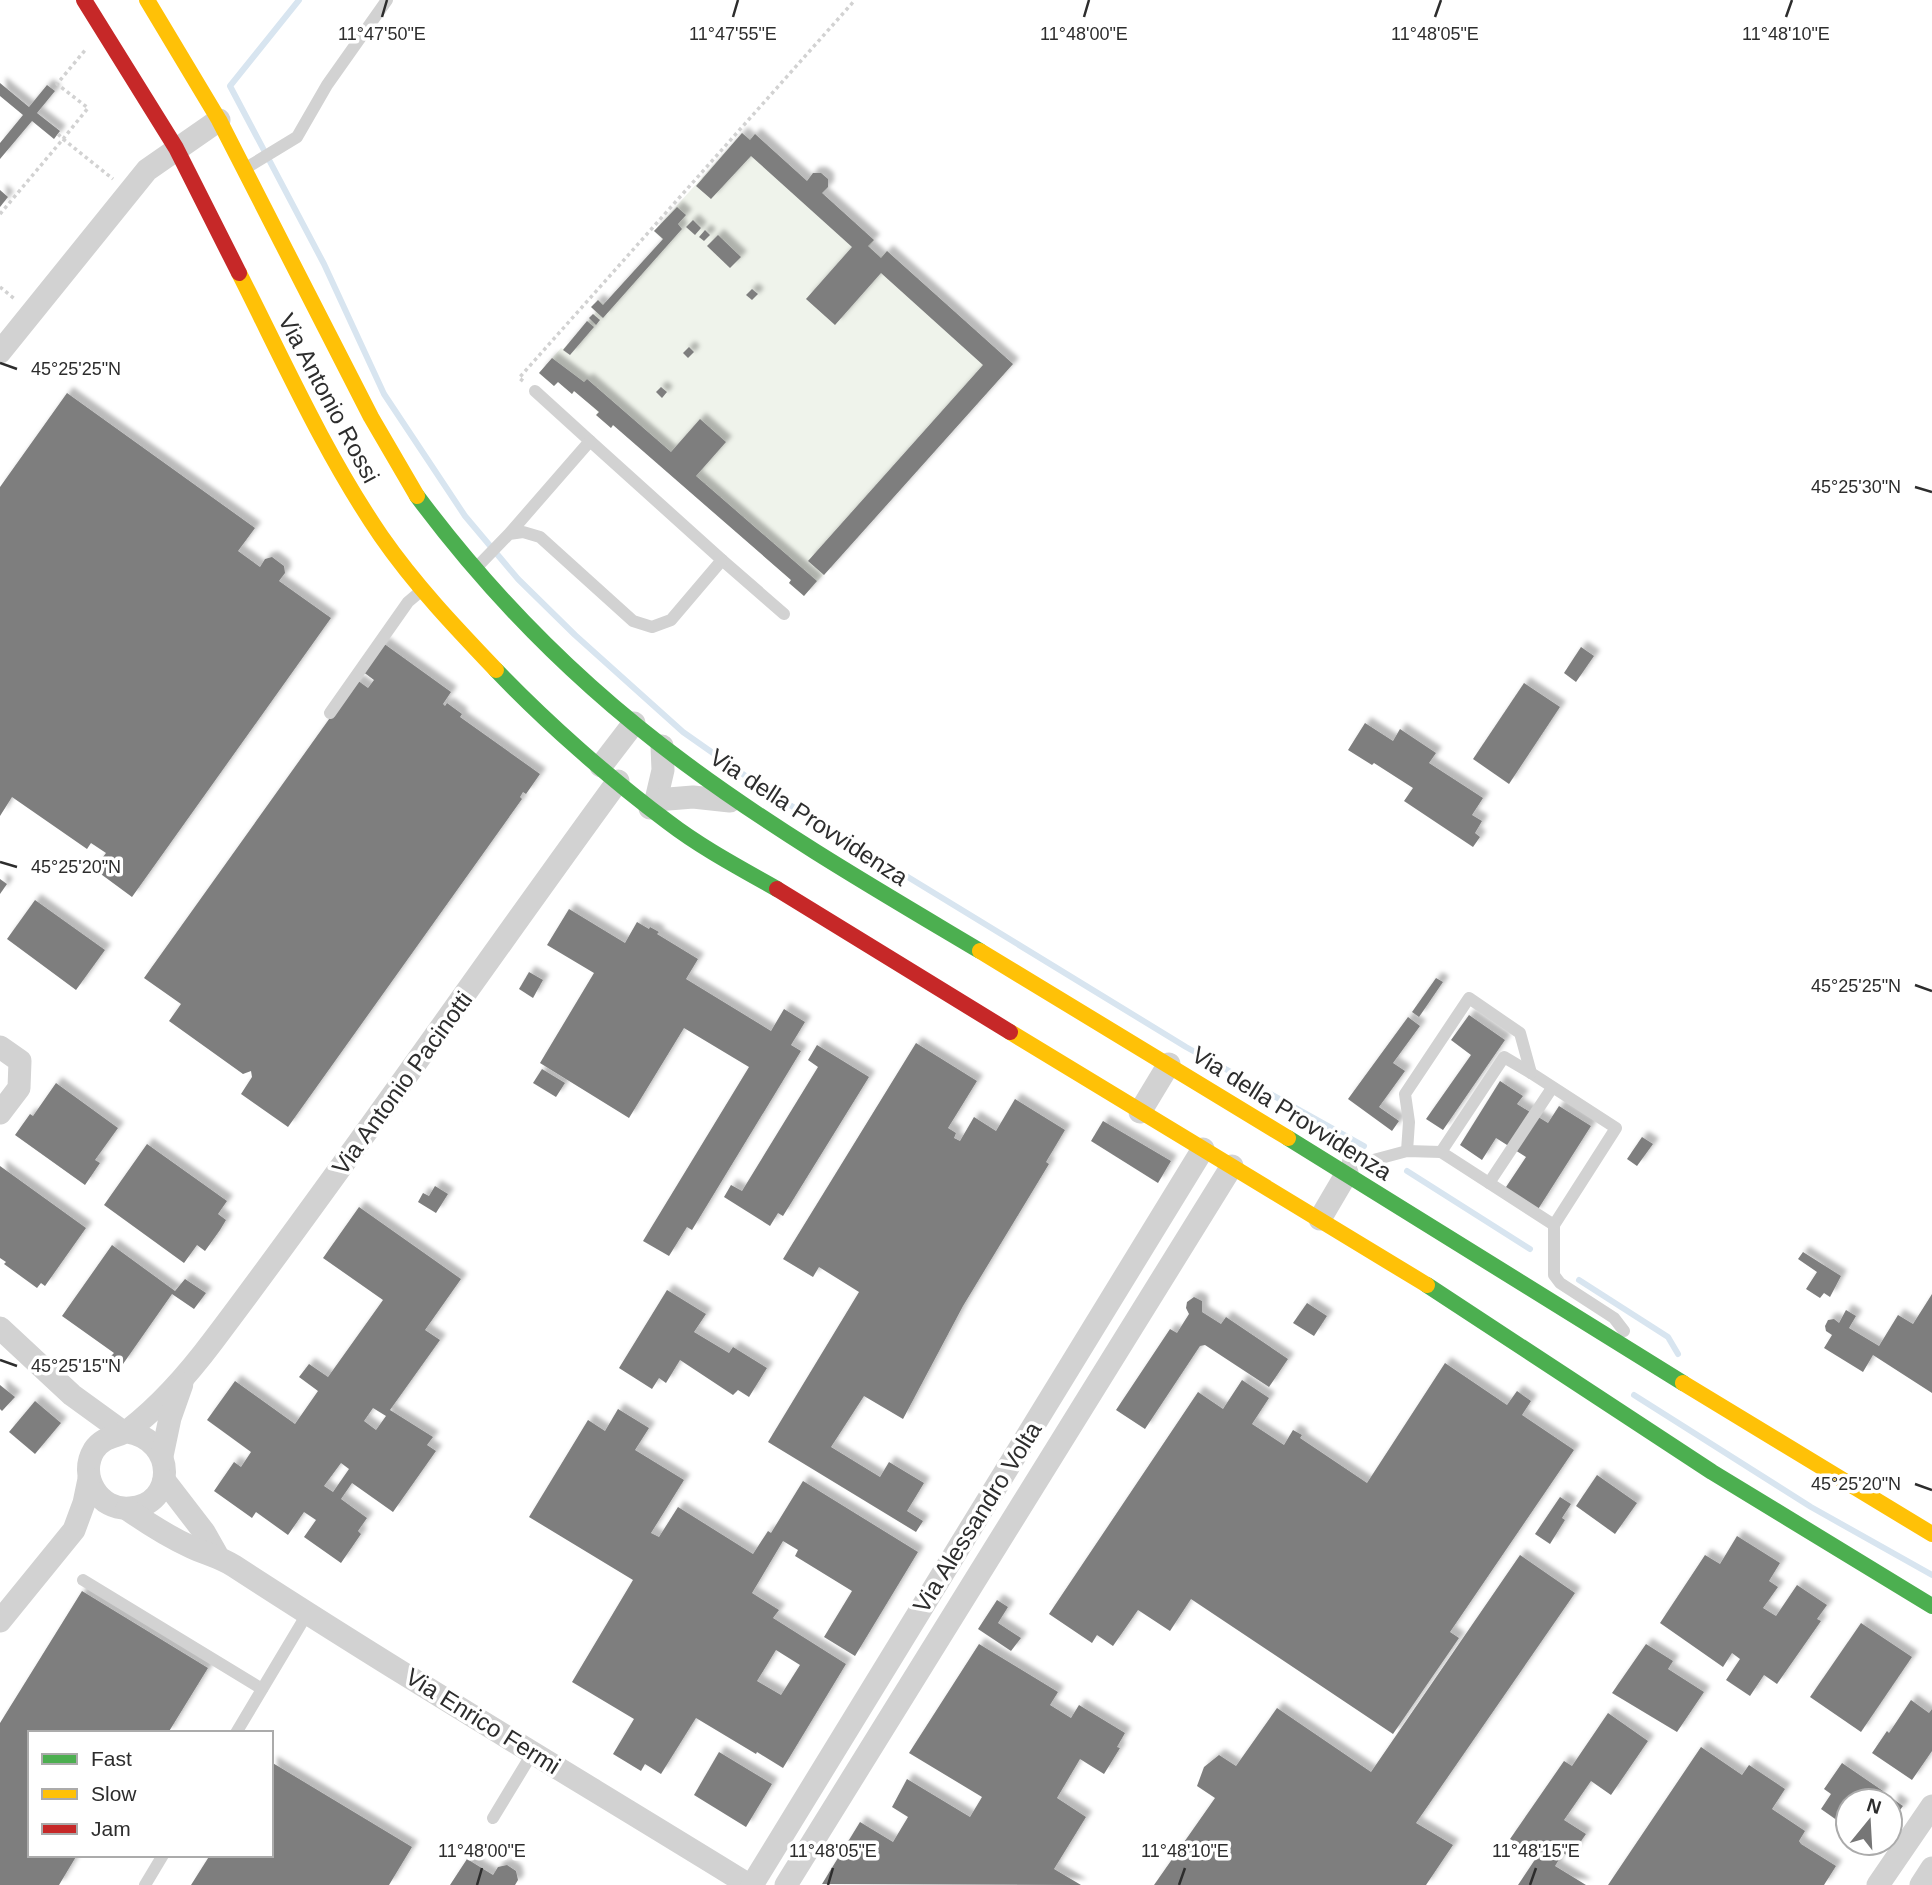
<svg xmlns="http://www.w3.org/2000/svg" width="1932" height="1885" font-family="Helvetica,sans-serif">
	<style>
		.green { fill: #eff3eb }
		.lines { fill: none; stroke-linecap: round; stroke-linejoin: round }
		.stream { stroke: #d8e5f0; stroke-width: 6 }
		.building { fill: #7e7e7e; fill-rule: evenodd; filter: url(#shadow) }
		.path { stroke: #d2d2d2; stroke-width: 3.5; stroke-dasharray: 3.5 3.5; stroke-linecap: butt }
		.lane { stroke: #d2d2d2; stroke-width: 12 }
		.street { stroke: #d2d2d2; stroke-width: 23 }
		.fast { stroke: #4caf50; stroke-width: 16 }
		.slow { stroke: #ffc107; stroke-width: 16 }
		.jam { stroke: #c62828; stroke-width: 16 }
		.ticks { fill: none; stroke: #2d2d2d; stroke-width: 2.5 }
		.labels { text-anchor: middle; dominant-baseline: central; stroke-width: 7; stroke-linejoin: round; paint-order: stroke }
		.street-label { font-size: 24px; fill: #2d2d2d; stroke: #fff }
		.ticks-label { font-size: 18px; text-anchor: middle; fill: #2d2d2d; stroke: #fff; stroke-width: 7; stroke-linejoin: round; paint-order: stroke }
	</style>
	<defs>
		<filter id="shadow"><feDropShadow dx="6" dy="-6" stdDeviation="2" flood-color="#0004"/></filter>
	</defs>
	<rect width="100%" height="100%" fill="#fff"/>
	<!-- green -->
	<path class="green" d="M742 133 750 139 755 134 807 181 813 173H821L828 179V187L822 193 874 240 869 247 881 257 887 251 1013 364 804 596 789 583 791 580 614 425 611 428 596 415 598 412 575 391 572 394 558 382 554 386 539 373 561 348 563 349 596 312 591 307 598 300 604 304 663 240 654 231Z"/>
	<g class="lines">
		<!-- stream -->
		<g class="stream">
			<path d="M299 0 230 86 324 264 384 394 465 516 518 579 575 635 683 732 767 791 1186 1047 1364 1146"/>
			<path d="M1407 1171 1530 1249"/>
			<path d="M1579 1280 1668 1337 1678 1354"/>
			<path d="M1634 1395 1811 1507 1932 1575"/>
		</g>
	</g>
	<!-- building -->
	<g class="building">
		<path d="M0 83 29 107 47 85 55 91 37 113 60 131 54 139 32 121 0 159V143L23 115 0 96Z"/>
		<path d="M742 133 750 140 755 134 807 181 813 173H821L828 179V187L822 193 874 240 868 246 881 258 887 251 1013 364 824 575 808 561 983 365 881 273 835 325 806 299 852 247 751 156 711 199 696 186Z"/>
		<path d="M0 190 8 197 0 207Z"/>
		<path d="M677 207 686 215 678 224 682 229 603 318 591 307 598 300 603 305 663 239 654 231Z"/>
		<path d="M693 220 701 228 695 235 686 227Z"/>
		<path d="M705 230 710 235 704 241 699 237Z"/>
		<path d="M718 235 741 257 730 268 707 246Z"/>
		<path d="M752 289 758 294 752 300 746 295Z"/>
		<path d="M593 314 600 320 596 325 589 318Z"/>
		<path d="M587 321 594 327 570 355 563 350Z"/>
		<path d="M689 347 694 352 688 358 683 353Z"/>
		<path d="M552 358 584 382 587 379 671 452 700 419 726 442 696 476 817 581 804 596 789 583 791 580 613 425 611 428 596 415 599 412 574 391 572 394 558 382 554 386 539 373Z"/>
		<path d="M661 387 667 392 662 398 656 392Z"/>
		<path d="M67 393 255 528 238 551 260 567 265 559 272 557 284 566 285 573 279 581 331 618 132 897 94 869 106 853 91 843 87 849 12 797 0 816V487Z"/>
		<path d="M383 643 451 692 443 704 445 706 447 703 462 714 460 717 540 774 526 794 523 792 520 797 522 799 288 1127 241 1094 252 1077 251 1071 243 1074 169 1021 181 1004 144 978 357 680 368 688 374 680 362 671Z"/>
		<path d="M1581 647 1594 656 1576 682 1564 673Z"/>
		<path d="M1524 683 1560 707 1509 784 1473 759Z"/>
		<path d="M1365 723 1393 741 1400 729 1436 753 1429 763 1483 798 1472 815 1482 821 1475 833 1480 837 1473 847 1404 801 1413 788 1374 763 1372 765 1348 750Z"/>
		<path d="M0 879 7 884 0 894Z"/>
		<path d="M35 900 105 950 76 990 7 939Z"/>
		<path d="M569 909 625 943 637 922 649 929 650 927 659 932 657 934 698 959 686 979 771 1031 784 1009 805 1022 791 1045 801 1051 692 1230 687 1227 669 1256 643 1241 749 1067 684 1028 629 1118 540 1063 594 973 547 945Z"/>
		<path d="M529 972 543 980 533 998 519 989Z"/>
		<path d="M1436 978 1443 982 1419 1017 1412 1012Z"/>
		<path d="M1469 1015 1505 1040 1443 1130 1426 1119 1471 1055 1451 1040Z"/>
		<path d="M1408 1017 1420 1026 1393 1063 1405 1071 1379 1107 1399 1121 1392 1131 1348 1099Z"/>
		<path d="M916 1043 977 1081 948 1128 956 1133 954 1138 960 1141 974 1117 996 1131 1015 1099 1065 1130 1046 1162 1049 1164 963 1306 903 1419 864 1396 831 1447 880 1477 889 1462 924 1483 907 1511 923 1521 916 1532 768 1442 859 1292 819 1267 813 1277 783 1259Z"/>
		<path d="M817 1045 869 1077 783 1216 778 1213 770 1226 724 1197 731 1185 742 1191 818 1067 808 1060Z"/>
		<path d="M542 1069 565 1083 556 1097 533 1083Z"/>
		<path d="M1500 1081 1523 1096 1517 1104 1548 1123 1559 1106 1591 1126 1535 1214 1502 1193 1526 1157 1496 1138 1482 1160 1460 1145Z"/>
		<path d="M56 1083 118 1128 95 1160 100 1163 85 1185 15 1135 30 1114 33 1116Z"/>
		<path d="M1103 1121 1171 1161 1158 1183 1091 1141Z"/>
		<path d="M1642 1137 1653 1144 1637 1166 1627 1159Z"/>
		<path d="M147 1144 227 1201 218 1214 226 1220 220 1230 205 1251 197 1245 184 1263 104 1205Z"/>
		<path d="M0 1166 86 1228 45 1286 41 1283 37 1288 4 1264 6 1262 0 1258Z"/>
		<path d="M435 1186 448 1194 436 1213 418 1202 423 1193 429 1196Z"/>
		<path d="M359 1207 461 1279 425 1330 440 1340 390 1410 433 1437 427 1445 436 1451 393 1512 352 1483 341 1499 367 1518 358 1531 361 1534 341 1563 304 1537 316 1520 304 1512 288 1535 256 1512 252 1518 214 1491 234 1462 241 1467 251 1452 207 1420 235 1381 295 1424 318 1391 299 1377 309 1364 328 1377 383 1300 323 1258ZM373 1408 386 1416 376 1430 364 1421ZM341 1463 349 1469 333 1492 324 1486Z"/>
		<path d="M112 1245 175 1291 185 1279 206 1293 194 1309 172 1294 123 1364 111 1356 114 1353 62 1316Z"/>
		<path d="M1803 1252 1841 1276 1830 1297 1824 1293 1820 1298 1806 1289 1817 1272 1798 1259Z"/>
		<path d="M667 1290 706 1314 694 1332 729 1353 733 1347 767 1368 749 1397 738 1390 733 1395 680 1360 666 1383 659 1378 652 1389 619 1368Z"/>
		<path d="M1932 1294V1393L1873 1355 1863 1372 1824 1348 1832 1335 1826 1331 1825 1326 1828 1320 1834 1319 1839 1323 1846 1310 1856 1316 1849 1328 1879 1346 1898 1315 1913 1324Z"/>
		<path d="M1194 1297 1202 1301V1312L1221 1324 1226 1317 1288 1359 1269 1387 1205 1345 1200 1346 1145 1429 1116 1410 1170 1329 1177 1333 1189 1314 1186 1308 1187 1302Z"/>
		<path d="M1307 1303 1327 1316 1314 1336 1293 1323Z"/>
		<path d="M1445 1363 1507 1405 1517 1391 1531 1401 1522 1415 1574 1450 1450 1632 1459 1638 1393 1734 1191 1599 1170 1631 1138 1610 1113 1646 1097 1635 1092 1643 1049 1614 1198 1392 1223 1409 1242 1380 1269 1398 1252 1424 1284 1445 1293 1430 1302 1435 1300 1438 1367 1483Z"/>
		<path d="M0 1385 15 1397 2 1411 0 1409Z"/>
		<path d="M35 1401 61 1423 35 1454 9 1432Z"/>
		<path d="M618 1409 649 1428 635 1450 684 1480 651 1533 659 1537 678 1507 753 1554 768 1531 771 1533 803 1481 918 1552 855 1656 824 1637 852 1591 795 1556 798 1550 783 1541 752 1593 779 1610 773 1618 846 1664 783 1768 757 1752 756 1754 696 1718 661 1774 645 1764 641 1771 613 1754 634 1719 572 1682 633 1580 529 1517 588 1420 605 1431ZM776 1650 800 1665 781 1695 757 1681Z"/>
		<path d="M1597 1475 1637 1503 1615 1534 1576 1506Z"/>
		<path d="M1560 1497 1571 1504 1562 1518 1565 1520 1550 1544 1535 1534Z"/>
		<path d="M1737 1536 1780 1563 1769 1581 1778 1587 1763 1608 1776 1616 1797 1585 1827 1605 1817 1619 1821 1621 1777 1684 1764 1675 1750 1696 1726 1680 1740 1659 1732 1653 1723 1667 1660 1623 1705 1555 1720 1564Z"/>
		<path d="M1520 1555 1575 1593 1416 1823 1453 1845 1426 1885H1154L1215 1798 1197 1786 1204 1767 1219 1755 1236 1766 1277 1708 1371 1772Z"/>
		<path d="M82 1591 208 1668 168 1733H30V1855H77L59 1885H0V1723Z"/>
		<path d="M997 1600 1008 1607 998 1623 1021 1638 1011 1651 978 1629Z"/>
		<path d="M1861 1623 1912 1657 1861 1732 1810 1697Z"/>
		<path d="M979 1644 1058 1692 1050 1705 1071 1718 1079 1705 1125 1733 1117 1747 1120 1748 1104 1774 1080 1759 1057 1798 1086 1817 1054 1869 1081 1885 822 1884 860 1822 893 1842 908 1817 892 1807 907 1779 970 1817 982 1797 909 1753Z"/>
		<path d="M1646 1644 1673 1661 1668 1669 1704 1692 1677 1732 1612 1693Z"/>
		<path d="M1911 1700 1929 1713 1932 1709V1751L1912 1780 1872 1753 1887 1731 1889 1733Z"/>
		<path d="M1608 1713 1648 1741 1611 1795 1591 1781 1564 1820 1586 1834 1570 1857 1563 1853 1555 1866 1586 1885H1518L1536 1858 1538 1859 1540 1856 1510 1839 1564 1761 1572 1766Z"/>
		<path d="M1701 1747 1742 1775 1749 1765 1785 1789 1772 1809 1805 1831 1799 1841 1801 1844 1836 1866 1824 1885H1608Z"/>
		<path d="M719 1752 772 1784 746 1827 694 1795Z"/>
		<path d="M271 1762 412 1847 389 1885H191L210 1855H271Z"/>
		<path d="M1842 1763 1883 1791 1876 1801H1848V1828L1821 1809 1831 1794 1824 1789Z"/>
		<path d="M1893 1799 1903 1806 1897 1814 1890 1809Z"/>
		<path d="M467 1859 493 1875 498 1867 507 1865 516 1871 518 1880 515 1885H450Z"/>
	</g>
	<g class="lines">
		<!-- path -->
		<g class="path">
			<path d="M58 134 63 139 88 108 57 84 86 49"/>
			<path d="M0 214 63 139 113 179"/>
			<path d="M0 287 16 300"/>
			<path d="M523 381 519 378 855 0"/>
		</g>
		<!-- lane -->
		<g class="lane">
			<path d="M246 168 297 137 327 85 387 0"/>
			<path d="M535 391 590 441"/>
			<path d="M722 560 784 614"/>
			<path d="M477 567 509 534 590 441 722 560 671 620 652 627 633 621 540 537 523 532 509 534"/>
			<path d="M330 713 408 602 421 591"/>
			<path d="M1407 1151 1409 1122 1405 1094 1469 998 1520 1033 1531 1073 1616 1128 1554 1225"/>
			<path d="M1441 1152 1504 1057 1531 1073"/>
			<path d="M1348 1161 1366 1162 1407 1151 1441 1152 1554 1225V1275L1560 1283 1614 1318 1624 1331"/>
			<path d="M1489 1183 1552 1088"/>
			<path d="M83 1580 262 1689"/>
			<path d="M236 1733 307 1614"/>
			<path d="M493 1818 533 1752"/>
			<path d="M145 1885 163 1855"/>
		</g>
		<!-- street -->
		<g class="street">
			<path d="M0 352 147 170 219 120"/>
			<path d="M601 766 634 723"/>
			<path d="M656 800 663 770 662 746"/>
			<path d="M650 808 656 800 693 797 730 801"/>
			<path d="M0 1047 20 1061 19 1088 0 1113"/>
			<path d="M1140 1112 1169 1064"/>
			<path d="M1320 1219 1347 1173"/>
			<path d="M0 1328 72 1395 123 1432"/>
			<path d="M127 1432C177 1440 176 1505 130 1508 99 1511 78 1476 94 1450 104 1435 118 1438 130 1429 162 1404 189 1373 213 1341 352 1157 482 967 618 781"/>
			<path d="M162 1456 170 1418 182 1384"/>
			<path d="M164 1480 204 1532 217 1555"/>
			<path d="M127 1509C147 1523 169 1537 191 1547 206 1554 220 1557 234 1566 403 1676 577 1779 749 1885"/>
			<path d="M0 1621 74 1530 84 1503 89 1479"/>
			<path d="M752 1885 1203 1149"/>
			<path d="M786 1885 1232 1166"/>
			<path d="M1878 1885 1932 1806"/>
			<path d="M1921 1885 1932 1868"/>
		</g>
		<!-- fast -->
		<g class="fast">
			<path d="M417 496C493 598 584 689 686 764 779 833 881 892 980 951"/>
			<path d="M496 670C546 722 610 779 668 822 702 848 740 868 777 889"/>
			<path d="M1288 1138 1683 1383"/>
			<path d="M1427 1285 1712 1472 1932 1606"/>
		</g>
		<!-- slow -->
		<g class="slow">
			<path d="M147 0 219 120 371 417 417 496"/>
			<path d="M239 273C284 362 325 454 381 536 415 585 455 627 496 670"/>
			<path d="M980 951 1288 1138"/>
			<path d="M1010 1032 1427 1285"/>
			<path d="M1683 1383 1932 1534"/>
		</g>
		<!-- jam -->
		<g class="jam">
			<path d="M84 0 176 148 239 273"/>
			<path d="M777 889 1010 1032"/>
		</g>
	</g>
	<!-- ticks -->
	<path class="ticks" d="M382 17 387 0M733 17 738 0M1084 17 1089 0M1435 17 1441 0M1786 17 1792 0M0 363 17 369M1915 487 1932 492M0 862 17 867M1915 985 1932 991M0 1360 17 1366M1915 1484 1932 1490M477 1885 482 1868M828 1885 833 1868M1179 1885 1185 1868M1530 1885 1536 1868"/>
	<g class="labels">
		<!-- street labels -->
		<g class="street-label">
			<text transform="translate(329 398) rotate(62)">Via Antonio Rossi</text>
			<text transform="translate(809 817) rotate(33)">Via della Provvidenza</text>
			<text transform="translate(402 1083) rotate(-54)">Via Antonio Pacinotti</text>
			<text transform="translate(1292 1113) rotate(32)">Via della Provvidenza</text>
			<text transform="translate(977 1517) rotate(-58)">Via Alessandro Volta</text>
			<text transform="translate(483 1721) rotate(32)">Via Enrico Fermi</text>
		</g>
	</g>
	<g class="ticks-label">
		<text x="382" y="40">11°47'50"E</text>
		<text x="733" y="40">11°47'55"E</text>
		<text x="1084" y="40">11°48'00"E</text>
		<text x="1435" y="40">11°48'05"E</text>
		<text x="1786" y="40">11°48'10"E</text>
		<text x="76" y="375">45°25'25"N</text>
		<text x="1856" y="493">45°25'30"N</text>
		<text x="76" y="873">45°25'20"N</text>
		<text x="1856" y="992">45°25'25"N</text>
		<text x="76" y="1372">45°25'15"N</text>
		<text x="1856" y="1490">45°25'20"N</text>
		<text x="482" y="1857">11°48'00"E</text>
		<text x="833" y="1857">11°48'05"E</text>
		<text x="1185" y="1857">11°48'10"E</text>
		<text x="1536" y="1857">11°48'15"E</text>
	</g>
	<!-- legend -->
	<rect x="28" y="1731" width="245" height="126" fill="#ffffff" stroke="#ababab" stroke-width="2"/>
	<rect x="42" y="1754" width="35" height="10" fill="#4caf50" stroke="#ababab" stroke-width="2"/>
	<text x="91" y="1766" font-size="21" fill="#2d2d2d">Fast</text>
	<rect x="42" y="1789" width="35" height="10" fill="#ffc107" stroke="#ababab" stroke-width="2"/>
	<text x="91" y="1801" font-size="21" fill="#2d2d2d">Slow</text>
	<rect x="42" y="1824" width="35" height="10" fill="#c62828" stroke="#ababab" stroke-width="2"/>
	<text x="91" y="1836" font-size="21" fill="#2d2d2d">Jam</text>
	<!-- north arrow -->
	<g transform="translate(1869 1822) rotate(18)"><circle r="33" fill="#ffffff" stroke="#ababab" stroke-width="2"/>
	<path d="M0-5L12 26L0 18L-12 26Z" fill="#767676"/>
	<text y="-10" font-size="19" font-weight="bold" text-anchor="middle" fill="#2d2d2d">N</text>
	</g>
</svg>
